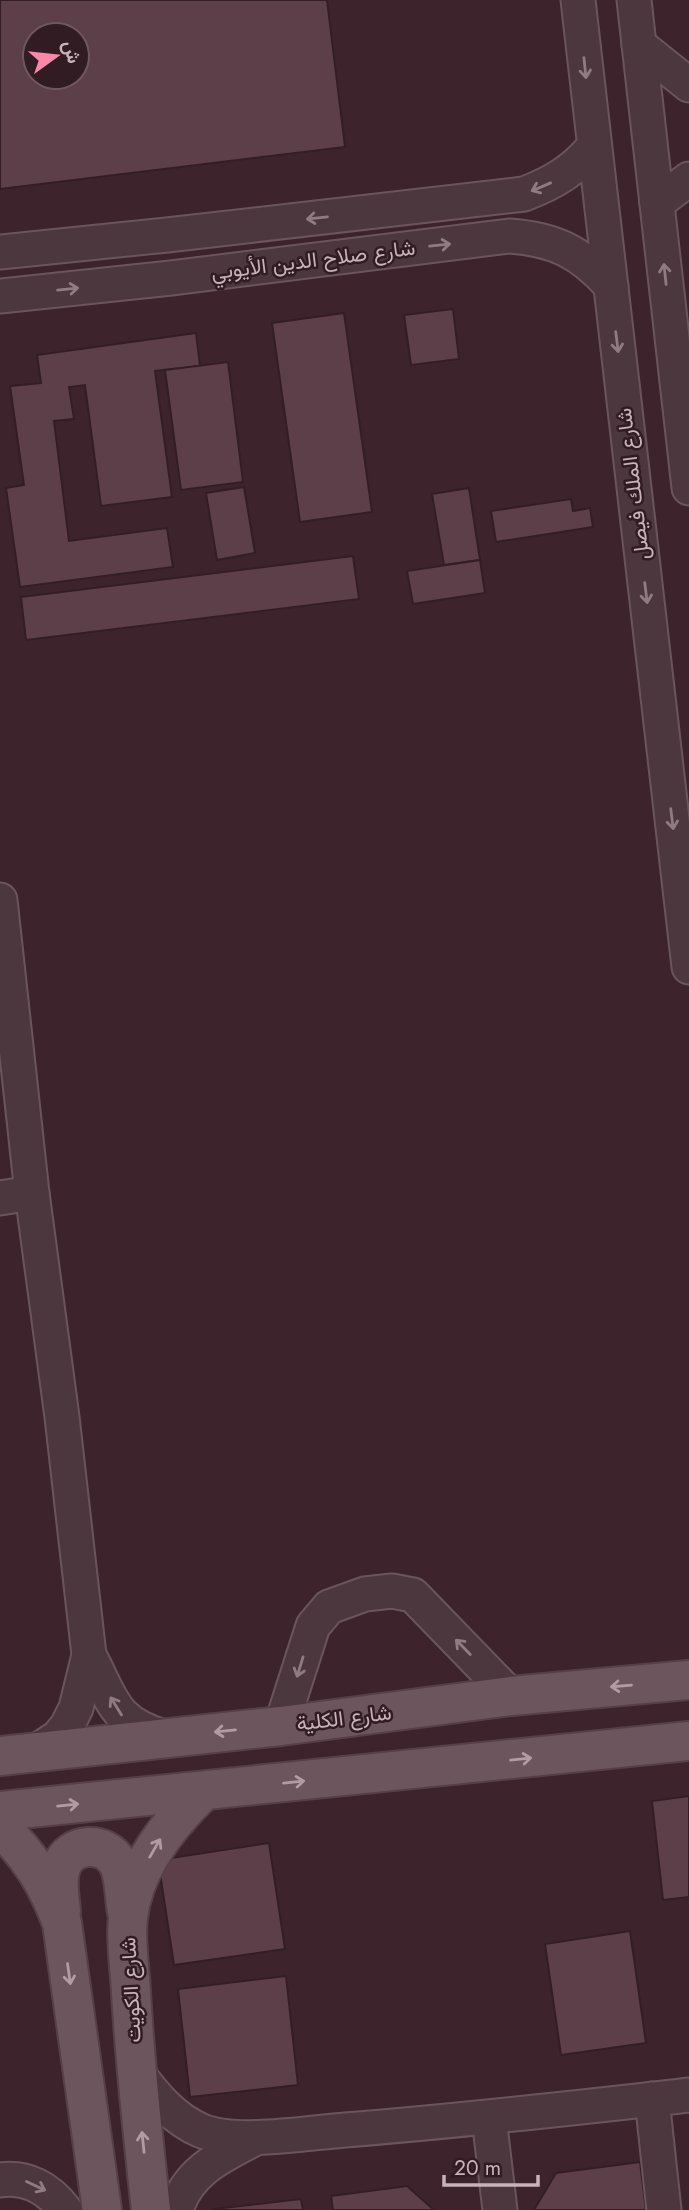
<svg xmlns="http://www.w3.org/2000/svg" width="689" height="2210" font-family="Jost,Vazirmatn,sans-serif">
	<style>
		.building { fill: #5d3f49; stroke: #341e25; stroke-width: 2; fill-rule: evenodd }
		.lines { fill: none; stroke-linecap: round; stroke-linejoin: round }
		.minor-casing { stroke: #6b555c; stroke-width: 37 }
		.major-casing { stroke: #564047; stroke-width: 42 }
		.minor { stroke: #4d373e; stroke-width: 33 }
		.major { stroke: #6d555d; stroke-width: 38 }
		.oneway { stroke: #917b82 }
		.oneway2 { stroke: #b19ca2 }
		.labels { text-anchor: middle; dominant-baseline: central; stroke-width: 5; stroke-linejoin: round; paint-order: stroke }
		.street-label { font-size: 21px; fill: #c8b3b9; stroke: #321c23 }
	</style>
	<rect width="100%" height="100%" fill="#3d232c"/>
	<!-- building -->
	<g class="building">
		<path d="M0 0H327L345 147 0 189ZM35 35H77V77H35Z"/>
		<path d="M453 309 459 359 411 365 404 315Z"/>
		<path d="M344 313 372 512 300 522 272 323Z"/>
		<path d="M196 333 200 366 155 371 172 497 101 506 85 385 69 387 74 419 54 421 69 541 167 528 173 567 20 587 6 488 24 485 10 386 41 383 37 355Z"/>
		<path d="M228 362 243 482 181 490 165 370Z"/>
		<path d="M244 487 255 553 217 560 206 493Z"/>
		<path d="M469 488 480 560 444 565 432 494Z"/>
		<path d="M571 499 573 511 590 508 593 527 496 542 491 511Z"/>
		<path d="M353 556 359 599 26 640 21 597Z"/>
		<path d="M480 560 485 593 413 604 407 571Z"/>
		<path d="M689 1796V1897L663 1900 652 1801Z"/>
		<path d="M269 1843 285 1949 174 1965 158 1860Z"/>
		<path d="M630 1931 646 2043 561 2055 545 1944Z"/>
		<path d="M286 1976 298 2085 190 2097 178 1989Z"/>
		<path d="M640 2162 646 2210H534L556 2173Z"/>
		<path d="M407 2186 434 2210H333L331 2196Z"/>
		<path d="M301 2199 303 2210H213L214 2209Z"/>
	</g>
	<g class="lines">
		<defs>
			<g id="minor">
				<path d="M578 0 689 967"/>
				<path d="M634 0 689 488"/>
				<path d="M639 45 689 85"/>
				<path d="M657 203 689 179"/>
				<path d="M0 252 167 235 524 194C553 183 575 170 594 146"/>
				<path d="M0 296 171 278 509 236C554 239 581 252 611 286"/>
				<path d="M0 900 32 1193 62 1417 89 1655 76 1708 67 1726 58 1737 35 1752"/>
				<path d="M0 1198 32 1193"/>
				<path d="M89 1655C112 1698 112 1722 164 1737"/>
				<path d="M281 1726 313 1626 329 1607 365 1594 392 1591 413 1595 511 1696"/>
				<path d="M136 2071C154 2095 173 2119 202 2131 238 2145 306 2133 345 2130 460 2121 574 2108 689 2095"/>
				<path d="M652 2099 664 2210"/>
				<path d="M489 2118 500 2210"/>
				<path d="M0 2180C27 2176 49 2189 65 2210"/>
				<path d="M176 2210C188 2170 222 2156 256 2138"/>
			</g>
			<g id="major">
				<path d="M0 1756 281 1726 511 1696 689 1680"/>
				<path d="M0 1811 689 1741"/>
				<path d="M0 1828C30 1854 48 1886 62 1923L102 2210"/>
				<path d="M61 1911C60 1898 56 1881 61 1867 70 1842 105 1840 118 1863 125 1876 124 1898 127 1912"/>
				<path d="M151 2210C143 2137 135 2065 131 1992 130 1969 125 1941 128 1918 133 1868 168 1825 202 1792"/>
			</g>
		</defs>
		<!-- minor casing -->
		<use href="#minor" class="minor-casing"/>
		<!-- major casing -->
		<use href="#major" class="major-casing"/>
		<!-- minor -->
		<use href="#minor" class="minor"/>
		<!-- major -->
		<use href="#major" class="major"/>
	</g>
	<!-- one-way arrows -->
	<defs><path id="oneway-shaft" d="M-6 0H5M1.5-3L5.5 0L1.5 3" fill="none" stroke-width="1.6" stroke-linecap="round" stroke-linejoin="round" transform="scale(1.75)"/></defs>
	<g class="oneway">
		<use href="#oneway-shaft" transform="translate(585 68) rotate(84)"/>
		<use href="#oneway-shaft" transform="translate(541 187) rotate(157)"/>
		<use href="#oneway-shaft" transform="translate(317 218) rotate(174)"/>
		<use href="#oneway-shaft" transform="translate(440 245) rotate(-6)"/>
		<use href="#oneway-shaft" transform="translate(665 274) rotate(-96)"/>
		<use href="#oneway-shaft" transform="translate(68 289) rotate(-6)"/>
		<use href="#oneway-shaft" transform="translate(617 342) rotate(83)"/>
		<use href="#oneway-shaft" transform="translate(646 593) rotate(83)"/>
		<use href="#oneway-shaft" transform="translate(672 819) rotate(83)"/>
		<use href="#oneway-shaft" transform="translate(463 1647) rotate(-134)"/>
		<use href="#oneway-shaft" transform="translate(300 1667) rotate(107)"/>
		<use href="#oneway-shaft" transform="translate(116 1706) rotate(-122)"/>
		<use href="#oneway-shaft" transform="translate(36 2186) rotate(25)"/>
	</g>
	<g class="oneway2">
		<use href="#oneway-shaft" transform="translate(621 1686) rotate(175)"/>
		<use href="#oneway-shaft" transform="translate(225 1731) rotate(174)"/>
		<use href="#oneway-shaft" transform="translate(521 1759) rotate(-6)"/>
		<use href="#oneway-shaft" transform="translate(294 1782) rotate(-6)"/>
		<use href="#oneway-shaft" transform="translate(68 1805) rotate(-6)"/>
		<use href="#oneway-shaft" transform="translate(155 1848) rotate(-60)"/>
		<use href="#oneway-shaft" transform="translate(69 1974) rotate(82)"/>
		<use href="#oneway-shaft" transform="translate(143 2142) rotate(-96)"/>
	</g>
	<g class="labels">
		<!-- street labels -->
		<g class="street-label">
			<text transform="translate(313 260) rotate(-7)">شارع صلاح الدين الأيوبي</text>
			<text transform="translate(633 484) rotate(-97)">شارع الملك فيصل</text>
			<text transform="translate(344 1718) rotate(-7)">شارع الكلية</text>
			<text transform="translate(131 1990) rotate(-93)">شارع الكويت</text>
		</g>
	</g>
	<!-- north arrow -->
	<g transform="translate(56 56) rotate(75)"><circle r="33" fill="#321c23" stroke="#6e585f" stroke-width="2"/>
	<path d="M0-5L12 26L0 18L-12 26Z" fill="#f987aa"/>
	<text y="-10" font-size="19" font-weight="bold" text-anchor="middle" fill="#c8b3b9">ش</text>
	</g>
	<!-- scale -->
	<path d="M444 2175v10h94v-10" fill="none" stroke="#c8b3b9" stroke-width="3.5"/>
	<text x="454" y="2175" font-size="21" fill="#c8b3b9" stroke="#321c23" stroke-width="5" paint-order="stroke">20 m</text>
</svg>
